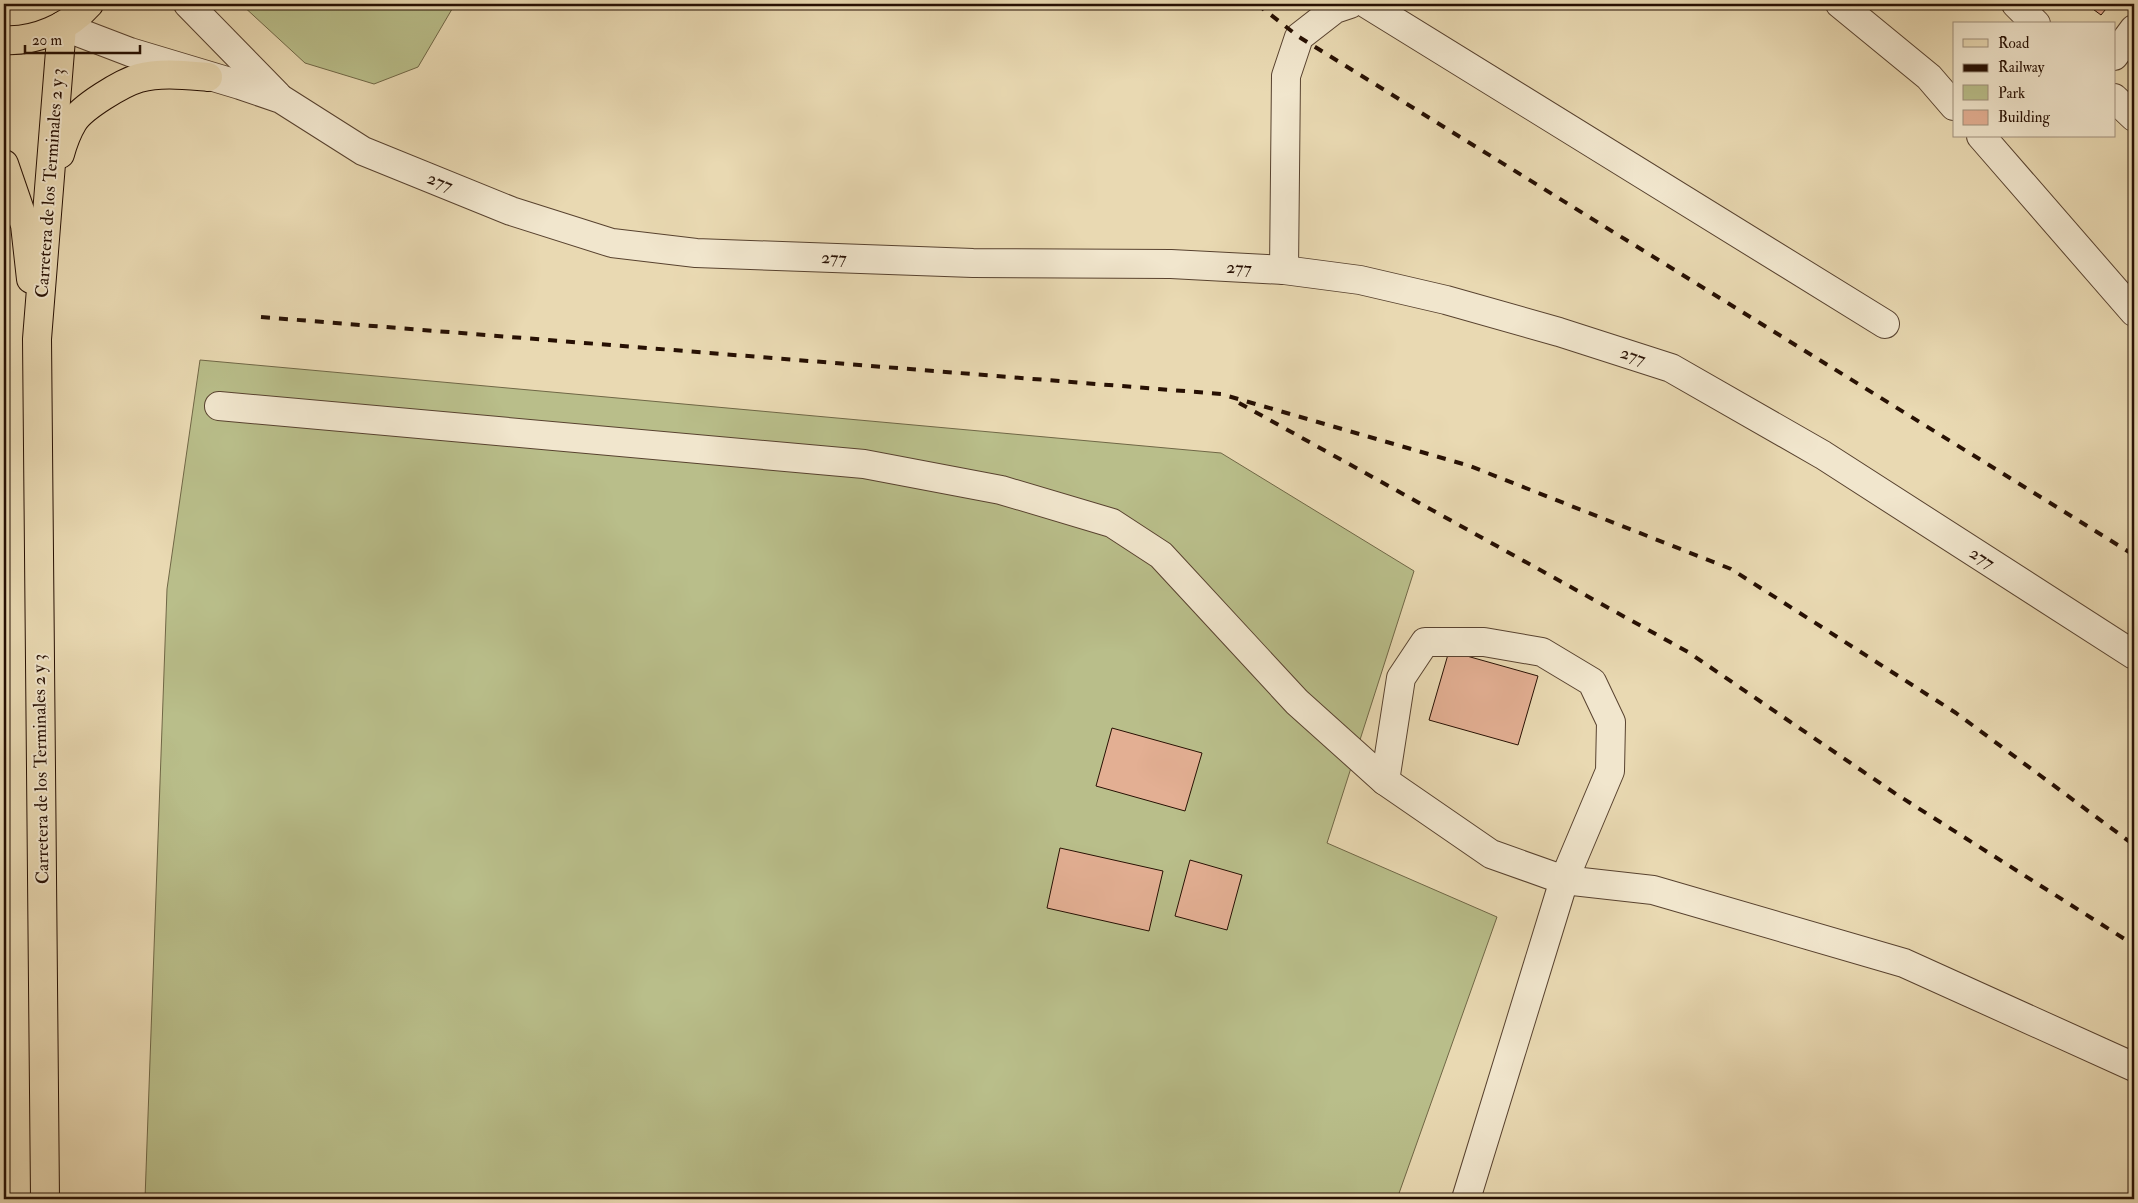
<svg xmlns="http://www.w3.org/2000/svg" width="2138" height="1203" font-family="'IM FELL Double Pica',serif">
	<style>
		.green { fill: #b9be8a; stroke: #706746 }
		.building { fill: #e3af93; stroke: #271003 }
		.lines { fill: none; stroke-linecap: round; stroke-linejoin: round }
		.minor-casing { stroke: #58422f; stroke-width: 30 }
		.major-casing { stroke: #271003; stroke-width: 30 }
		.minor { stroke: #f1e6cd; stroke-width: 28 }
		.major { stroke: #e9d9b2; stroke-width: 28 }
		.rail { stroke: #271003; stroke-width: 4; stroke-dasharray: 9 9; stroke-linecap: butt }
		.labels { text-anchor: middle; dominant-baseline: central; stroke-width: 4; stroke-linejoin: round; paint-order: stroke }
		.street-label { font-size: 18px; fill: #271003; stroke: #f1e6cd }
	</style>
	<rect width="100%" height="100%" fill="#e9d9b2"/>
	<filter id="stains"><feTurbulence type="fractalNoise" baseFrequency=".004" numOctaves="4"/><feColorMatrix values="0 0 0 0 .2 0 0 0 0 .09 0 0 0 0 .02 0 0 0 .5 -.17"/></filter>
	<radialGradient id="worn" r=".72"><stop offset=".6" stop-color="#630" stop-opacity="0"/><stop offset="1" stop-color="#630" stop-opacity=".3"/></radialGradient>
	<!-- green -->
	<g class="green">
		<path d="M241 4H455L418 67 374 84 305 63Z"/>
		<path d="M200 360 1221 453 1414 571 1327 843 1497 917 1397 1199H145L167 589Z"/>
	</g>
	<!-- building -->
	<g class="building">
		<path d="M2086 4H2110L2101 15Z"/>
		<path d="M1449 651 1538 676 1518 745 1429 720Z"/>
		<path d="M1112 728 1202 753 1185 811 1096 786Z"/>
		<path d="M1060 848 1163 871 1149 931 1047 908Z"/>
		<path d="M1190 860 1242 875 1227 930 1175 916Z"/>
	</g>
	<g class="lines">
		<defs>
			<g id="minor">
				<path d="M188 4 277 95"/>
				<path d="M1367 4 1885 324"/>
				<path d="M1840 4 1929 77 1954 106"/>
				<path d="M2016 4 2036 24"/>
				<path d="M62 26 130 52 240 85 281 99 363 151 511 211 612 243 696 253 973 263 1171 264 1284 270 1360 280 1446 300 1559 332 1671 368 1823 455 2134 655"/>
				<path d="M2114 56 2134 29"/>
				<path d="M2114 98 2134 117"/>
				<path d="M1981 136 2134 312"/>
				<path d="M1284 270 1286 76 1299 37 1335 9 1350 4"/>
				<path d="M219 406 864 464 1001 490 1112 523 1161 555 1297 702 1385 781 1491 854 1564 880 1653 890 1904 963 2134 1067"/>
				<path d="M1385 781 1401 678 1425 642H1484L1542 652 1592 682 1611 722 1610 771 1564 880 1466 1199"/>
			</g>
			<g id="major">
				<path d="M4 40C35 42 69 27 89 4"/>
				<path d="M60 154C63 143 67 132 73 122 82 107 122 83 139 78 161 72 185 75 208 77"/>
				<path d="M4 164 25 225 31 279"/>
				<path d="M45 1199 37 339 62 26"/>
			</g>
		</defs>
		<!-- minor casing -->
		<use href="#minor" class="minor-casing"/>
		<!-- major casing -->
		<use href="#major" class="major-casing"/>
		<!-- minor -->
		<use href="#minor" class="minor"/>
		<!-- major -->
		<use href="#major" class="major"/>
		<!-- rail -->
		<g class="rail">
			<path d="M1257 4 1299 37 2134 555"/>
			<path d="M261 317 1221 394 1470 466 1731 569 1956 713 2134 845"/>
			<path d="M1239 403 1688 652 1896 794 2134 945"/>
		</g>
	</g>
	<g class="labels">
		<!-- street labels -->
		<g class="street-label">
			<text transform="translate(440 182) rotate(22)">277</text>
			<text transform="translate(50 183) rotate(-86)">Carretera de los Terminales 2 y 3</text>
			<text transform="translate(834 258) rotate(2)">277</text>
			<text transform="translate(1239 268) rotate(3)">277</text>
			<text transform="translate(1633 356) rotate(18)">277</text>
			<text transform="translate(1982 558) rotate(33)">277</text>
			<text transform="translate(41 769) rotate(-91)">Carretera de los Terminales 2 y 3</text>
		</g>
	</g>
	<!-- margin -->
	<rect width="2138" height="1203" fill="none" stroke="#e9d9b2" stroke-width="20"/>
	<rect x="5" y="5" width="2128" height="1193" fill="none" stroke="#271003" stroke-width="2.5"/>
	<rect x="10" y="10" width="2118" height="1183" fill="none" stroke="#271003"/>
	<!-- legend -->
	<rect x="1953" y="22" width="162" height="115" fill="#f1e6cd" stroke="#a0907c"/>
	<rect x="1963" y="39" width="25" height="8" fill="#e9d9b2" stroke="#a0907c"/>
	<text x="1998" y="48" font-size="15" fill="#271003">Road</text>
	<rect x="1963" y="64" width="25" height="8" fill="#271003" stroke="#a0907c"/>
	<text x="1998" y="72" font-size="15" fill="#271003">Railway</text>
	<rect x="1963" y="85" width="25" height="15" fill="#b9be8a" stroke="#a0907c"/>
	<text x="1998" y="98" font-size="15" fill="#271003">Park</text>
	<rect x="1963" y="110" width="25" height="15" fill="#e3af93" stroke="#a0907c"/>
	<text x="1998" y="122" font-size="15" fill="#271003">Building</text>
	<!-- scale -->
	<path d="M25 45v8h115v-8" fill="none" stroke="#271003" stroke-width="2.5"/>
	<text x="32" y="45" font-size="15" fill="#271003" stroke="#f1e6cd" stroke-width="4" paint-order="stroke">20 m</text>
	<rect width="100%" height="100%" filter="url(#stains)"/>
	<rect width="100%" height="100%" fill="url(#worn)"/>
</svg>
